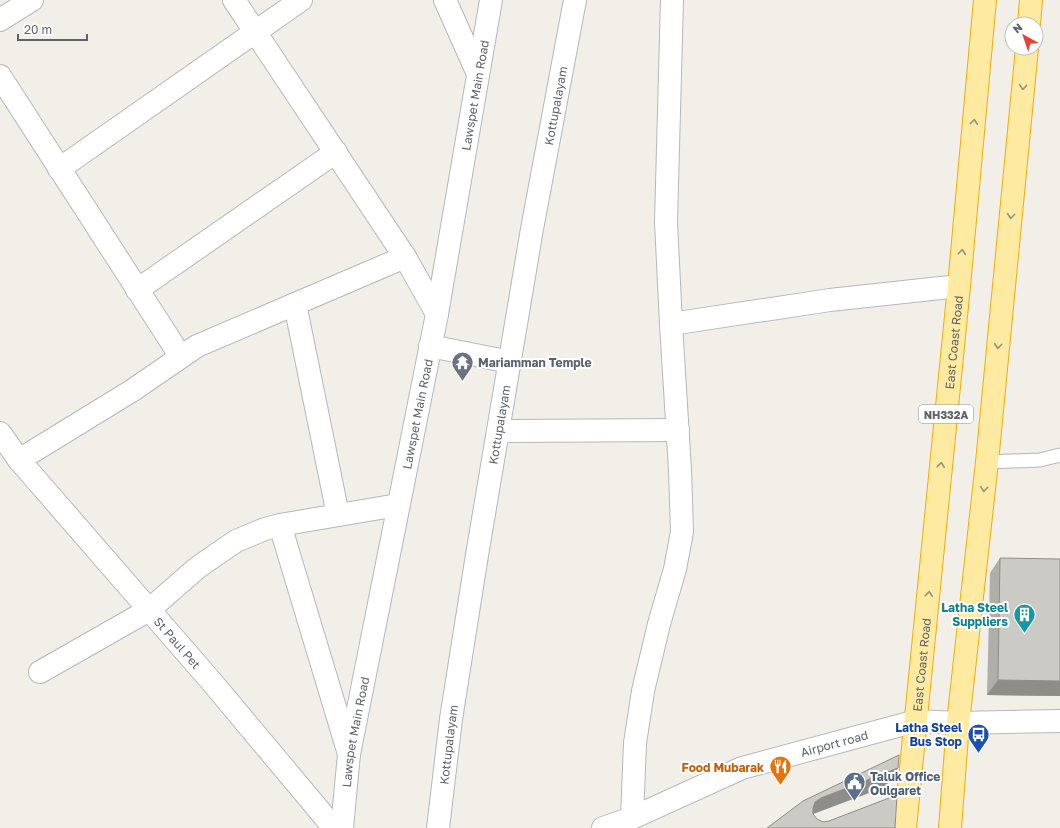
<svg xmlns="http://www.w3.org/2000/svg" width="1060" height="828" font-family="'Golos Text',sans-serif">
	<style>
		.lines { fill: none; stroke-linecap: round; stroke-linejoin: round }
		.service-casing { stroke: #b5b8bc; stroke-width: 15 }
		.minor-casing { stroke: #b5b8bc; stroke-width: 24 }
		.tertiary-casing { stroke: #b5b8bc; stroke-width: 24 }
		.trunk-casing { stroke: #f9ab00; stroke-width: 24 }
		.service { stroke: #fff; stroke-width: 13 }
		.minor { stroke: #fff; stroke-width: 22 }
		.tertiary { stroke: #fff; stroke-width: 22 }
		.trunk { stroke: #feeaa1; stroke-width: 22 }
		.wall { fill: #afaea9 }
		.shaded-wall { fill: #8f8d8a }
		.building { fill: #cccac5; stroke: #8f8d8a }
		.oneway { stroke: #97927c }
		.labels { text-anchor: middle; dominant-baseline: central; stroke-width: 4; stroke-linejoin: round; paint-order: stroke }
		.shield { fill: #fff; stroke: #8f9295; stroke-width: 1 }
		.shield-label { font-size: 11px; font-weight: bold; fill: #5f6368 }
		.street-label { font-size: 12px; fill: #5f6368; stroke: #fff }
		.worship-label { font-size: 12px; font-weight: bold; fill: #5b616d; stroke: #fff; text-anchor: start }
		.culture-label { font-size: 12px; font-weight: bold; fill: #0d838f; stroke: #fff; text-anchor: end }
		.transit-label { font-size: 12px; font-weight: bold; fill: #164399; stroke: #fff; text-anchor: end }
		.food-label { font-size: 12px; font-weight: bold; fill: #c56008; stroke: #fff; text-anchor: end }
		.service-label { font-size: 12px; font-weight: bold; fill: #4e5e75; stroke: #fff; text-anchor: start }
	</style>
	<rect width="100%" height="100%" fill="#f1efe8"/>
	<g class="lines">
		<defs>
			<path id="service" d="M987 462 1040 460 1060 455"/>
			<g id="minor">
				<path d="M234 0 405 257 437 314"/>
				<path d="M445 0 478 74"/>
				<path d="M0 20 32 0"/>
				<path d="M0 76 181 357"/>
				<path d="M59 169 301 0"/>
				<path d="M137 290 336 152"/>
				<path d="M295 304 338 515"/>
				<path d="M671 324 830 300 959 286"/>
				<path d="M430 346 510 362"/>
				<path d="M499 431 678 430"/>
				<path id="s1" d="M0 433 19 460 211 681 334 828"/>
				<path d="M19 460 133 390 197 346 405 257"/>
				<path d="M280 525 349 754"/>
				<path d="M40 672 149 610 197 568 236 541 265 529 280 525 398 505"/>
				<path d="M958 723 1060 721"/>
				<path d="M632 818 635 743 643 691 659 624 675 569 682 532 680 470 671 324 666 222 672 0"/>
				<path id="s2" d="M438 828 451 719 477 555 532 229 575 0"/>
			</g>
			<g id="tertiary">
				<path id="s3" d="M342 828 349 754 437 314 491 0"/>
				<path id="s4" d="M603 828 632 818 742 768 916 721 958 723"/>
			</g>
			<g id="trunk">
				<path d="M1029 24 1031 0"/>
				<path id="s5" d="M905 828 959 286 985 0"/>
				<path d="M950 828 958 723 987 462 1027 48"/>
			</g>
		</defs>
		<!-- service casing -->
		<use href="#service" class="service-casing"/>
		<!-- minor casing -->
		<use href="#minor" class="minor-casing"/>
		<!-- tertiary casing -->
		<use href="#tertiary" class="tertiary-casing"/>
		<!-- trunk casing -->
		<use href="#trunk" class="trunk-casing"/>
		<!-- service -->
		<use href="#service" class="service"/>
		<!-- minor -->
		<use href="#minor" class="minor"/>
		<!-- tertiary -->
		<use href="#tertiary" class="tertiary"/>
		<!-- trunk -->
		<use href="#trunk" class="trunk"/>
	</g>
	<!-- wall -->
	<path class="wall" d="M1000 558 1060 696 987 695 990 573Z"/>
	<!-- shaded-wall -->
	<g class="shaded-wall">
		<path d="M998 680 1060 681V696L987 695Z"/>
		<path d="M898 768 885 787 808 816 815 802 821 798Z"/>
	</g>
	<!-- building -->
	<g class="building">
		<path d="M1000 558 1060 559V681L998 680Z"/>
		<path d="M899 755 898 768 821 798 815 802 813 808V814L817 819 823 822 829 821 897 795 895 828H767L803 801Z"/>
	</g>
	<!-- one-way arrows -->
	<defs><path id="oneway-chevron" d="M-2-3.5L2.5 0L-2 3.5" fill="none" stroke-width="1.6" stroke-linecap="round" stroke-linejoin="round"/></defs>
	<g class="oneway">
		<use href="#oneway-chevron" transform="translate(1023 87) rotate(95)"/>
		<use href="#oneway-chevron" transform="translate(974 122) rotate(-85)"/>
		<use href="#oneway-chevron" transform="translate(1011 216) rotate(95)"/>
		<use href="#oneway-chevron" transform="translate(962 252) rotate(-85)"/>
		<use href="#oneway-chevron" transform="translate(998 346) rotate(95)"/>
		<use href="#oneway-chevron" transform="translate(941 465) rotate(-84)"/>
		<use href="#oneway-chevron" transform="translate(984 489) rotate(96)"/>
		<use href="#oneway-chevron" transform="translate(929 594) rotate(-84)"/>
	</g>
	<!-- icons -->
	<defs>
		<symbol id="temple-pin" viewBox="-11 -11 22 30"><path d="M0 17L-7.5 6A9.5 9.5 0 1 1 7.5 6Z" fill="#6b7280" stroke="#fff"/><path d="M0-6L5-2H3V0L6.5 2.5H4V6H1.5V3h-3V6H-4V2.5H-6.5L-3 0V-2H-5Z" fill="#fff"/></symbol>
		<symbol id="building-pin" viewBox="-11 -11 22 30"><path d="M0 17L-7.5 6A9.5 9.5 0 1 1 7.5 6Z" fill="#0f9aa8" stroke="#fff"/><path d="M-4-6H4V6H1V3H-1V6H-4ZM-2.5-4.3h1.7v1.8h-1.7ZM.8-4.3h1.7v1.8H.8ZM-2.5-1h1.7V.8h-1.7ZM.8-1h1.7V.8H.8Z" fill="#fff"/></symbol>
		<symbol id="bus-pin" viewBox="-11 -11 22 30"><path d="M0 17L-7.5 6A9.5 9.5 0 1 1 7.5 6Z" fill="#1a4fb4" stroke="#fff"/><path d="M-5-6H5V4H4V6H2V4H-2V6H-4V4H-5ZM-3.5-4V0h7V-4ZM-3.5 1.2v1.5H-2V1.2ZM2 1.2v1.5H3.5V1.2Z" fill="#fff"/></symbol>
		<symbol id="restaurant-pin" viewBox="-11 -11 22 30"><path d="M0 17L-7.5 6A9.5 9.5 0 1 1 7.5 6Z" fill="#e8710a" stroke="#fff"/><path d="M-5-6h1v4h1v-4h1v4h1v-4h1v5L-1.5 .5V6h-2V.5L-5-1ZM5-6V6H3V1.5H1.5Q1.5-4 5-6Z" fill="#fff"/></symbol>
		<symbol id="civic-pin" viewBox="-11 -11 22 30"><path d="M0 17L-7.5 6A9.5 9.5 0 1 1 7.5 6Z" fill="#5c6f8a" stroke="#fff"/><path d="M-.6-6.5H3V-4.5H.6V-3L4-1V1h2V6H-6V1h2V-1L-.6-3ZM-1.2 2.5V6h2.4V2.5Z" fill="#fff"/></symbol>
	</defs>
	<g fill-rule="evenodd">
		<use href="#temple-pin" x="450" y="350" width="25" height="34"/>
		<use href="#building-pin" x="1012" y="602" width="25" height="34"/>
		<use href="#bus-pin" x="966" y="722" width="25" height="34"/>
		<use href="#restaurant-pin" x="768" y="754" width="25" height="34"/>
		<use href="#civic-pin" x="842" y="770" width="25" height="34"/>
	</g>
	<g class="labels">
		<!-- shield labels -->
		<rect class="shield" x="919" y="405" width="54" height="18" rx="3"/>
		<g class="shield-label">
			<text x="946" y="414">NH332A</text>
		</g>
		<!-- street labels -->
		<g class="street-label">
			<text stroke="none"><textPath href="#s3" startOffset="745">Lawspet Main Road</textPath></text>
			<text stroke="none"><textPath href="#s2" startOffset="732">Kottupalayam</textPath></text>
			<text stroke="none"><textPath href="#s5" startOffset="488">East Coast Road</textPath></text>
			<text stroke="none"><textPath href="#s3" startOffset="421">Lawspet Main Road</textPath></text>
			<text stroke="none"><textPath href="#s2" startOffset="408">Kottupalayam</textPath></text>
			<text stroke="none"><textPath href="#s1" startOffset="275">St Paul Pet</textPath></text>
			<text stroke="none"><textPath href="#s5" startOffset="164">East Coast Road</textPath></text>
			<text stroke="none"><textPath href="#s3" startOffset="97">Lawspet Main Road</textPath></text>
			<text stroke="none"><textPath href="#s4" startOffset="247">Airport road</textPath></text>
			<text stroke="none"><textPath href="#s2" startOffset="84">Kottupalayam</textPath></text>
		</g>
		<!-- worship labels -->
		<g class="worship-label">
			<text x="478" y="362">Mariamman Temple</text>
		</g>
		<!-- culture labels -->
		<g class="culture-label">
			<text x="1008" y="607">Latha Steel<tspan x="1008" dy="14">Suppliers</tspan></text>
		</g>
		<!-- transit labels -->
		<g class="transit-label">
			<text x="962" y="727">Latha Steel<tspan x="962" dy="14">Bus Stop</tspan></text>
		</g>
		<!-- food labels -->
		<g class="food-label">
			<text x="764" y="767">Food Mubarak</text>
		</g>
		<!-- service labels -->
		<g class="service-label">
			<text x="870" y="776">Taluk Office<tspan x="870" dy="14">Oulgaret</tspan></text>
		</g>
	</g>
	<!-- north arrow -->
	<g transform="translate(1024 36) rotate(320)"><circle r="19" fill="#ffffff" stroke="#bfc1c3"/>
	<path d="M0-3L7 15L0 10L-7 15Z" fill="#ea4335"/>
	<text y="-6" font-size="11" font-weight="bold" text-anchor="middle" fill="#5f6368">N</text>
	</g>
	<!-- scale -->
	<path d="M18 34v6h69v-6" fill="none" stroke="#5f6368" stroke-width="2"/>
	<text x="24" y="34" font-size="12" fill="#5f6368" stroke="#ffffff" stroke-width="3" paint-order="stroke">20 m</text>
</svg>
